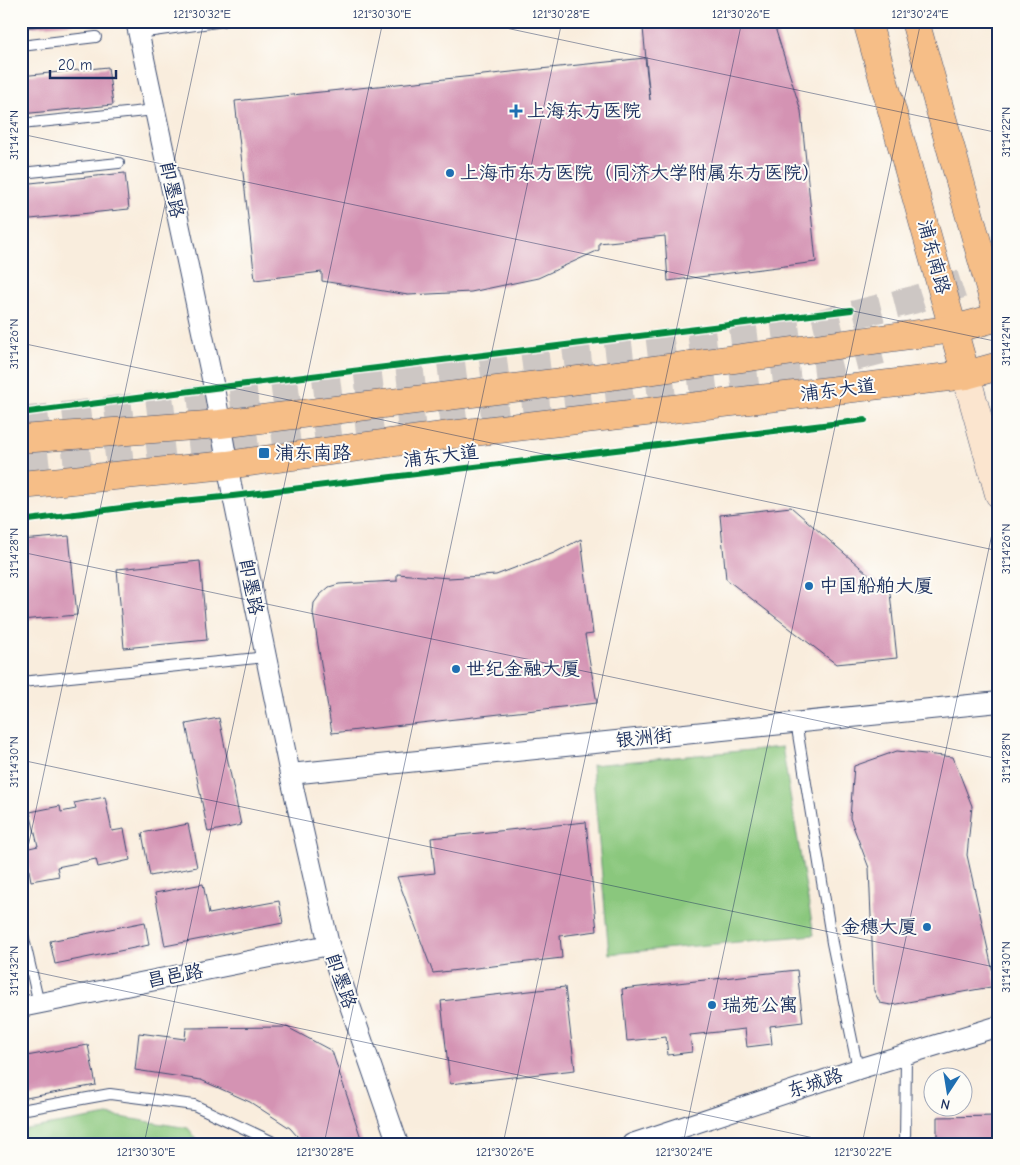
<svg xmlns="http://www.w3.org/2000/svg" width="1020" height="1165" font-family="'Comic Neue','LXGW WenKai TC',sans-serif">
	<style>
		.green { fill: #8ac77d; stroke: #527b6e }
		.building { fill: #d493b3 }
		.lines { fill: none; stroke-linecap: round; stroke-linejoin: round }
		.primary-tunnel { stroke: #cdc7c4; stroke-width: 28; stroke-dasharray: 28 14; stroke-linecap: butt }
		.lane-casing { stroke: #3c4c71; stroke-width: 12 }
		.street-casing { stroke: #3c4c71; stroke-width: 22 }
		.secondary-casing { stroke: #3c4c71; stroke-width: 29 }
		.primary-casing { stroke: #3c4c71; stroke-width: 29 }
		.lane { stroke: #fff; stroke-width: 10 }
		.street { stroke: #fff; stroke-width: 20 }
		.secondary { stroke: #fbe5cf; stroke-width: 28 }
		.primary { stroke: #f6be87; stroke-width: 28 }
		.cycleway-casing { stroke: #fdfcf7; stroke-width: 9 }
		.cycleway { stroke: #00873e; stroke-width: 6 }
		.ticks { fill: none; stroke: #1b2f5e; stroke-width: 1; stroke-opacity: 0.45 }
		.poi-dot { fill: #1f6fb2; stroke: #fdfcf7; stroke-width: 2 }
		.labels { text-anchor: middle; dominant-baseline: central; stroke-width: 4; stroke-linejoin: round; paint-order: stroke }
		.poi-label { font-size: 19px; fill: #1b2f5e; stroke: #fdfcf7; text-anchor: start }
		.street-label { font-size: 19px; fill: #1b2f5e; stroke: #fdfcf7 }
		.neatline { fill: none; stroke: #1b2f5e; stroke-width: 2 }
		.ticks-label { font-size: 12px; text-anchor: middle; fill: #1b2f5e }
	</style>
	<rect width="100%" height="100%" fill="#fdfcf7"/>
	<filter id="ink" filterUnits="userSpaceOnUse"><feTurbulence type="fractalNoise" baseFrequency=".02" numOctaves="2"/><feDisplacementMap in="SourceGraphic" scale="10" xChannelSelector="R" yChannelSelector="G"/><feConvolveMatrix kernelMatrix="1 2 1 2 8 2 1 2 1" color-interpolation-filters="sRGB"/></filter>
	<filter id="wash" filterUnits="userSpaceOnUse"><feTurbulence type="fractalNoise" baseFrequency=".0096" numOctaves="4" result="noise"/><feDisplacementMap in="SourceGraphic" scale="20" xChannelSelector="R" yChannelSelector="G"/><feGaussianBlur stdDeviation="1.12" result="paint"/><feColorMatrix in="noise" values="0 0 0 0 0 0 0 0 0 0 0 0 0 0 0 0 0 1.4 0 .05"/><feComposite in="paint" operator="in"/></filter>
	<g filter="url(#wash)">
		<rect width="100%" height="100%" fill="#f9eddd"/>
		<!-- green -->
		<g class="green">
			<path d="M782 747 814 935 609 954 592 765Z"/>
			<path d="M108 1115 188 1128 201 1144H21V1130Z"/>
		</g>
		<g id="blocks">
			<!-- building -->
			<g class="building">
				<path d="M21 21H77V23L21 28Z"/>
				<path d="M678 21H773L801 111 816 262 668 281 665 236 599 243V250L538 278 471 292 408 295 322 281V272L255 280 235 101 645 58 650 100 643 28Z"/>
				<path d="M108 67 113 105 21 114V76Z"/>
				<path d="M125 173 129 209 21 220V184Z"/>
				<path d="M791 507 890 593 897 658 836 664 726 579 720 515Z"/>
				<path d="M69 536 77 615 21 620V540Z"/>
				<path d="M581 539 593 634 585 635 597 703 332 733 313 613 314 603 320 595 329 587 339 584 397 581V574L449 578 496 575 554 553Z"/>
				<path d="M200 561 207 640 124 648 117 569Z"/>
				<path d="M219 718 241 825 208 832 186 724Z"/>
				<path d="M897 751 953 757 972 806 967 855 996 986 891 1005 880 1003 874 991 869 868 850 818 854 766Z"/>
				<path d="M105 797 112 831 124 829 130 860 98 867 96 859 57 867 59 876 31 881 25 849 38 846 30 812 60 806 61 812 76 809 74 803Z"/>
				<path d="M586 822 597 931 560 936 562 958 433 973 397 877 435 873 431 838Z"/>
				<path d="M188 824 197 867 150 876 142 833Z"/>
				<path d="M203 884 209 914 279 901 283 923 165 946 155 893Z"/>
				<path d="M145 922 149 945 55 964 50 941Z"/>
				<path d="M797 970 803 1022 770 1026 772 1044 747 1047 745 1029 690 1035 692 1052 668 1055 666 1037 627 1041 622 989Z"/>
				<path d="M565 987 575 1070 450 1084 441 1001Z"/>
				<path d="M287 1027 332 1051 363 1144H304L290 1128 250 1102 201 1080 135 1070 139 1033 185 1039 186 1028Z"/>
				<path d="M88 1045 96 1085 26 1098 24 1087H21V1057Z"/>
				<path d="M999 1116V1144H937V1117Z"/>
			</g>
		</g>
	</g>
	<g filter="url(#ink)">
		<use href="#blocks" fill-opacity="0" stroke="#3c4c71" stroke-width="1"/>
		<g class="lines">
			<!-- primary-tunnel -->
			<g class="primary-tunnel">
				<path d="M21 421 812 325 913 300 999 272"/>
				<path d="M21 462 824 365 894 347"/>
			</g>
			<defs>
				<g id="lane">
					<path d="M139 33 224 21"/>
					<path d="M21 46 96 37"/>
					<path d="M21 124 155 110"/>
					<path d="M21 173 119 163"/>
					<path d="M21 682 266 657"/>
					<path d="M796 722 832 943 858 1069"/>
					<path d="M21 926 39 1004"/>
					<path d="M21 1110 110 1094 194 1105 271 1141 274 1144"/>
					<path d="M905 1144 906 1054"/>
				</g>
				<g id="street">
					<path d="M136 21 214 388 233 496 290 774 329 945 398 1144"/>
					<path d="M290 774 999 702"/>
					<path d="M21 1007 329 945"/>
					<path d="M632 1144 858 1069 999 1026"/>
				</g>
				<path id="secondary" d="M966 375 999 494"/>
				<g id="primary">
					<path d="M867 21 966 375"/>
					<path d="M915 21 999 320"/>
					<path d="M21 439 220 424 595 378 954 329 999 317"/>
					<path d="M21 485 227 465 448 435 966 375 999 366"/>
				</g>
			</defs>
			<!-- lane casing -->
			<use href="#lane" class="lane-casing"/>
			<!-- street casing -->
			<use href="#street" class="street-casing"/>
			<!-- secondary casing -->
			<use href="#secondary" class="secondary-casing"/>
			<!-- primary casing -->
			<use href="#primary" class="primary-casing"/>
			<!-- lane -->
			<use href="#lane" class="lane"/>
			<!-- street -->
			<use href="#street" class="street"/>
			<!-- secondary -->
			<use href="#secondary" class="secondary"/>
			<!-- primary -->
			<use href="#primary" class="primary"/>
			<defs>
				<g id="cycleway">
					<path d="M21 413 214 388 851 310"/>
					<path d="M21 521 152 504 233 496 865 420"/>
				</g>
			</defs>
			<!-- cycleway casing -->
			<use href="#cycleway" class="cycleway-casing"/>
			<!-- cycleway -->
			<use href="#cycleway" class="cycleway"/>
		</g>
	</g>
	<!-- ticks -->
	<path class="ticks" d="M473 21 999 133M21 36 24 21M21 134 999 342M21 343 999 551M21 552 999 759M21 760 999 968M21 880 204 21M21 969 842 1144M144 1144 383 21M324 1144 562 21M503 1144 742 21M683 1144 921 21M862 1144 999 501"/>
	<!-- markers -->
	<g class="poi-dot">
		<path d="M513.5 103.5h5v5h5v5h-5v5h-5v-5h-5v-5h5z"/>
		<circle cx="450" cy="173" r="5"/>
		<rect x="258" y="447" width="12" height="12" rx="2.5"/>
		<circle cx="809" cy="586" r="5"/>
		<circle cx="456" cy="669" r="5"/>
		<circle cx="927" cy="927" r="5"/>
		<circle cx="712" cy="1005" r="5"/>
	</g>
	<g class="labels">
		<!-- poi labels -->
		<g class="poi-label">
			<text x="527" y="111">上海东方医院</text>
			<text x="460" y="173">上海市东方医院（同济大学附属东方医院）</text>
			<text x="275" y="453">浦东南路</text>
			<text x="819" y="586">中国船舶大厦</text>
			<text x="466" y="669">世纪金融大厦</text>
			<text x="917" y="927" text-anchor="end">金穗大厦</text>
			<text x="722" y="1005">瑞苑公寓</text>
		</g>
		<!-- street labels -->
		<g class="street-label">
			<text transform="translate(172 190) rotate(78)">即墨路</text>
			<text transform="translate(934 257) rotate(75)">浦东南路</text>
			<text transform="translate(838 390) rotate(-7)">浦东大道</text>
			<text transform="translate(441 456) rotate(-7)">浦东大道</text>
			<text transform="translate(251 587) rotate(79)">即墨路</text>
			<text transform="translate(644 738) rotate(-6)">银洲街</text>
			<text transform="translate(175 976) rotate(-11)">昌邑路</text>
			<text transform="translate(341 981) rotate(71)">即墨路</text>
			<text transform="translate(815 1083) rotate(-18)">东城路</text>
		</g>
	</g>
	<!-- margin -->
	<rect width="1020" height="1165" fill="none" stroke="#fdfcf7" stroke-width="55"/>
	<!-- north arrow -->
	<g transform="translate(948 1092) rotate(192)"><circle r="24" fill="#fdfcf7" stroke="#a3aaba"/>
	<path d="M0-4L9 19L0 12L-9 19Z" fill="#1f6fb2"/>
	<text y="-8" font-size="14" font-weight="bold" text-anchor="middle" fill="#1b2f5e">N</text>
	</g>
	<!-- scale -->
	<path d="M50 70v8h66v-8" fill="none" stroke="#1b2f5e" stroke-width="2.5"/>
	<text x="58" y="70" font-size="15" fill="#1b2f5e" stroke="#fdfcf7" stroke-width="4" paint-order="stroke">20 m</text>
	<rect x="28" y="28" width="964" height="1110" class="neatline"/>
	<g class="ticks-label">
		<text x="202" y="18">121°30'32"E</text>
		<text x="382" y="18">121°30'30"E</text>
		<text x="561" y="18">121°30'28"E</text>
		<text x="741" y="18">121°30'26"E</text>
		<text x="920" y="18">121°30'24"E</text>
		<text transform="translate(1006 132) rotate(-90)" y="4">31°14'22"N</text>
		<text transform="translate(14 135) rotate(-90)" y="4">31°14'24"N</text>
		<text transform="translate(1006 341) rotate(-90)" y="4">31°14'24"N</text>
		<text transform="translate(14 344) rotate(-90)" y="4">31°14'26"N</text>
		<text transform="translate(1006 549) rotate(-90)" y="4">31°14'26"N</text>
		<text transform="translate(14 553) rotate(-90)" y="4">31°14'28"N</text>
		<text transform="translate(1006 758) rotate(-90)" y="4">31°14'28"N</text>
		<text transform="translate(14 762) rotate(-90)" y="4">31°14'30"N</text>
		<text transform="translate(1006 967) rotate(-90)" y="4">31°14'30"N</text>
		<text transform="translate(14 971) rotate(-90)" y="4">31°14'32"N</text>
		<text x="146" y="1156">121°30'30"E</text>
		<text x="325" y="1156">121°30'28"E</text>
		<text x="505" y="1156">121°30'26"E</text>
		<text x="684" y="1156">121°30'24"E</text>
		<text x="863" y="1156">121°30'22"E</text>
	</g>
</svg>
